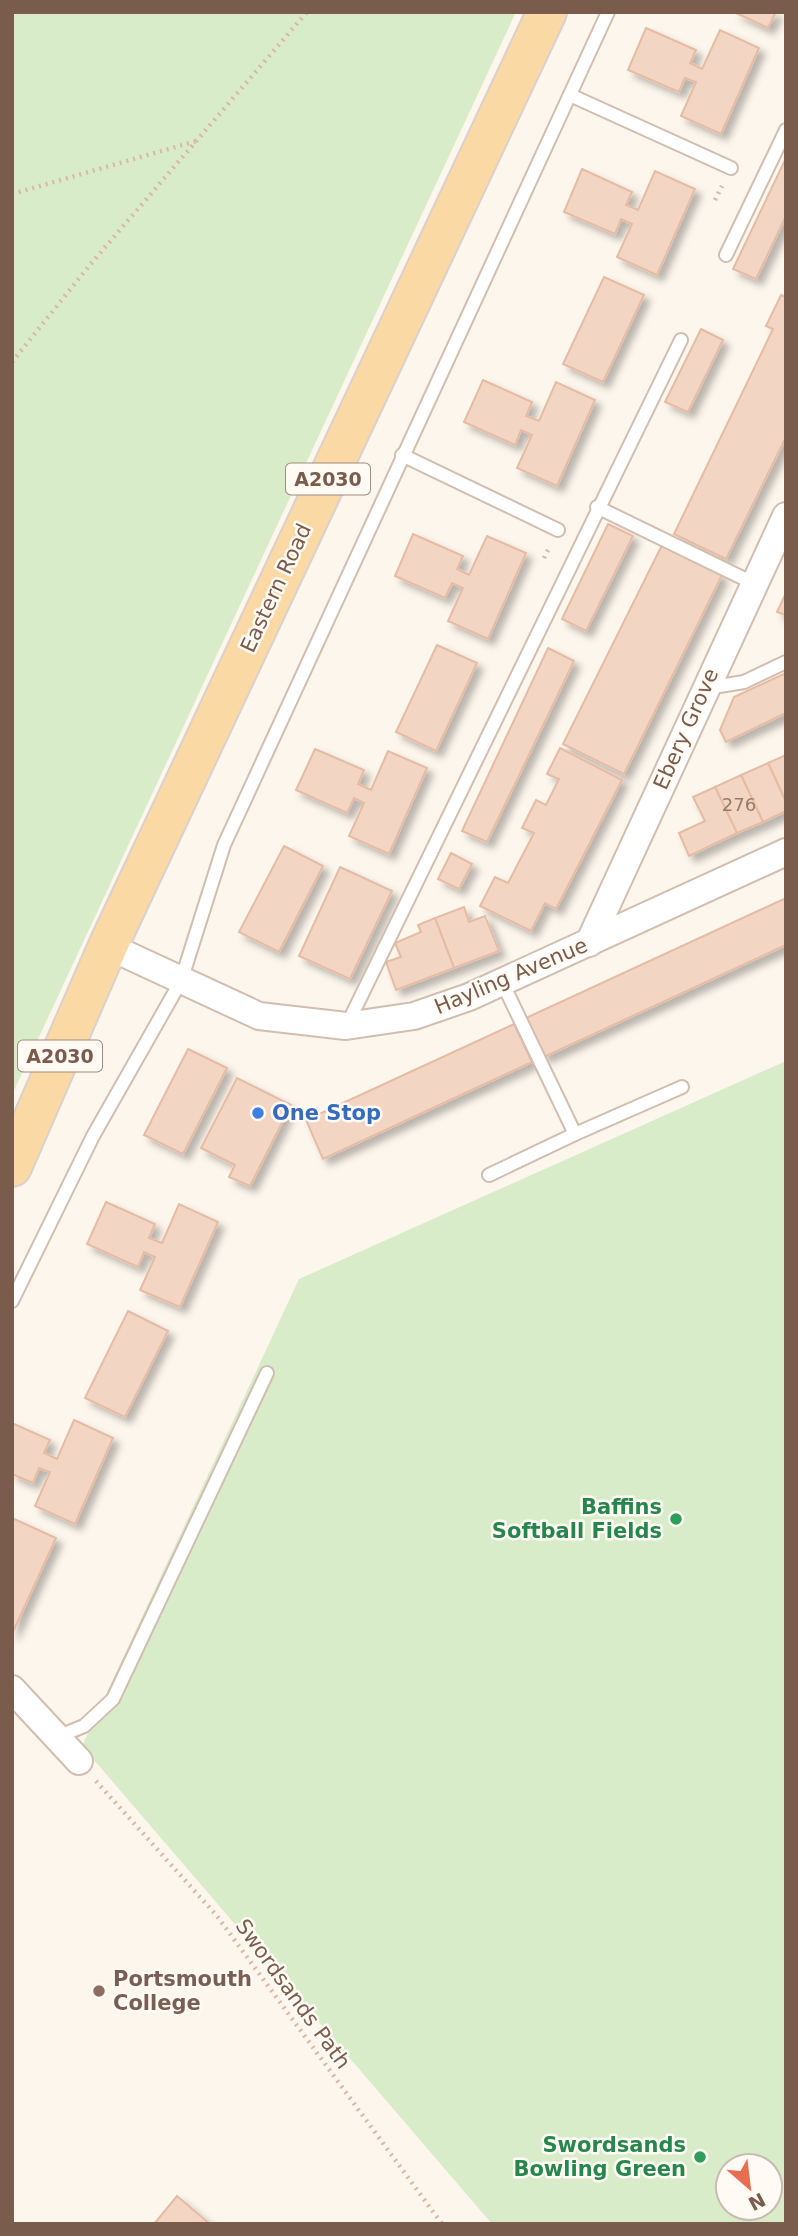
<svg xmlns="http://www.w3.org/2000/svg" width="798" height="2236" font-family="'DejaVu Sans',sans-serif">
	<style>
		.green { fill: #d8ecc9; fill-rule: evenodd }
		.building { fill: #f3d5c3; stroke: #e6bba3; stroke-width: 2; filter: url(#shadow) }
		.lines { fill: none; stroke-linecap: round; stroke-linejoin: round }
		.service-casing { stroke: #d1beb0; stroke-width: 16 }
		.minor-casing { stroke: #d1beb0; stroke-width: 30 }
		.primary-casing { stroke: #dad1cd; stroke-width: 42 }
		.path { stroke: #d9b8a5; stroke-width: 4.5; stroke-dasharray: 2 5; stroke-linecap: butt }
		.service { stroke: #fff; stroke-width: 12 }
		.minor { stroke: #fff; stroke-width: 26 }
		.primary { stroke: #fbd9a5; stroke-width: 38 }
		.shop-dot { fill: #3f7fe0; stroke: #fffaf3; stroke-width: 2.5 }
		.leisure-dot { fill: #2e9e5b; stroke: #fffaf3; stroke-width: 2.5 }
		.education-dot { fill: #8d6e63; stroke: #fffaf3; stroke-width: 2.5 }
		.labels { text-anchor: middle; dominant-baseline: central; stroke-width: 5; stroke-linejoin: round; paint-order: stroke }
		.number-label { font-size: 18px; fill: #987a6a }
		.shield { fill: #fffaf3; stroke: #a28b7f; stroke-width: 2 }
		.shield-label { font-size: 19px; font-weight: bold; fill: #7a5c4d }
		.street-label { font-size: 21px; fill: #7a5c4d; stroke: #fffaf3 }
		.shop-label { font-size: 21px; font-weight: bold; fill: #366cbe; stroke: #fffaf3; text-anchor: start }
		.leisure-label { font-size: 21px; font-weight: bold; fill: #27864d; stroke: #fffaf3; text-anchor: end }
		.education-label { font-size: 21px; font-weight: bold; fill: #785e54; stroke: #fffaf3; text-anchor: start }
	</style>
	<defs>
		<filter id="shadow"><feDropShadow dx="6" dy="6" stdDeviation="3.5" flood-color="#0004"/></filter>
	</defs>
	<rect width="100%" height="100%" fill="#fdf6ec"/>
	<!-- green -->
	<g class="green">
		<path d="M12 12H516L12 1095Z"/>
		<path d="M786 1061V2224H492L82 1746 299 1279ZM728 2166H770V2208H728Z"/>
	</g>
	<!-- building -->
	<g class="building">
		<path d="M734 12H776L768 28Z"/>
		<path d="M646 28 696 50 690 63 702 69 720 30 759 48 721 134 681 116 696 82 685 78 679 92 628 70Z"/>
		<path d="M786 158V216L756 279 733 269Z"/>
		<path d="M582 169 632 192 626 205 638 210 655 171 695 189 657 275 617 257 632 224 621 219 615 234 564 212Z"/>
		<path d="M604 277 644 295 603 382 563 364Z"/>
		<path d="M781 295 786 297V437L726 559 674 534 773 329 766 326Z"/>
		<path d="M701 329 723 340 688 412 665 402Z"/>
		<path d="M483 380 532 402 526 416 539 421 556 382 595 400 557 486 517 468 532 435 521 430 515 445 464 422Z"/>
		<path d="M608 524 633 536 586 631 562 619Z"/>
		<path d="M413 534 463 556 457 569 469 575 487 536 526 553 488 639 448 621 463 588 452 583 445 598 395 576Z"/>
		<path d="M662 545 722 575 624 774 563 744Z"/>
		<path d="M786 593V615L777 612Z"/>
		<path d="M437 645 477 663 436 751 396 732Z"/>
		<path d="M548 648 574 661 487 842 462 831Z"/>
		<path d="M786 673V713L726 742 720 730 734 697Z"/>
		<path d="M560 748 622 780 556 909 545 903 531 931 480 906 495 877 508 883 534 833 522 828 536 800 546 805 559 779 547 774Z"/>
		<path d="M315 749 364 770 358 784 371 790 388 751 427 768 389 854 349 836 364 803 354 798 347 813 296 790Z"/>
		<path d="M786 755V802L768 763Z"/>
		<path d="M768 763 786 802V811L763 822 741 775Z"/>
		<path d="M741 775 763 822 737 833 715 787Z"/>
		<path d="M715 787 737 833 689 856 679 833 705 821 693 797Z"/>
		<path d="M284 846 323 866 279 952 239 932Z"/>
		<path d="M451 853 472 864 459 889 438 879Z"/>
		<path d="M340 867 392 891 350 979 299 956Z"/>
		<path d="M786 898V945L544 1057 526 1018Z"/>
		<path d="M464 907 469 922 485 916 499 951 454 968 435 918Z"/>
		<path d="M435 918 454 968 396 990 386 962 401 957 395 943 421 932 418 925Z"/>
		<path d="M514 1024 532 1062 323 1159 306 1120Z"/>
		<path d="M188 1049 227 1068 183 1154 144 1135Z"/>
		<path d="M237 1078 291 1105 250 1186 229 1177 235 1165 201 1148Z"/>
		<path d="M106 1202 155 1224 149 1238 162 1243 179 1204 218 1222 180 1307 140 1290 155 1257 144 1252 138 1267 87 1244Z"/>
		<path d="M128 1311 168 1331 125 1417 85 1398Z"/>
		<path d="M74 1420 113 1438 75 1524 35 1506 50 1472 39 1468 33 1483 12 1474V1423L50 1440 44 1453 57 1459Z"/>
		<path d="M12 1518 56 1538 12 1634Z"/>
		<path d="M177 2196 210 2224H154Z"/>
	</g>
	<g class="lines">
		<defs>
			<g id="service">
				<path d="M570 95 731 168"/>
				<path d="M726 255 786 130"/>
				<path d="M402 455 558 530"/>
				<path d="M597 507 753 583"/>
				<path d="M707 688 744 682 786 662"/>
				<path d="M347 1025 681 340"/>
				<path d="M575 1134 682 1087"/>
				<path d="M489 1175 575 1134 503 984"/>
				<path d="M12 1301 93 1136 181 981 224 845 608 12"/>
				<path d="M57 1737 84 1726 113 1699 267 1373"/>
			</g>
			<g id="minor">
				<path d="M589 943 786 516"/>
				<path d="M108 946 259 1016 346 1026 414 1016 469 997 786 852"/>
				<path d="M12 1689 79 1761"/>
			</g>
			<path id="primary" d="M12 1167 108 946 547 12"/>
		</defs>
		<!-- service casing -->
		<use href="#service" class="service-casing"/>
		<!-- minor casing -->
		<use href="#minor" class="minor-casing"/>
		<!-- primary casing -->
		<use href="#primary" class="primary-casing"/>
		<!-- path -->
		<g class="path">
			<path d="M12 194 200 140"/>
			<path d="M715 200 722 186"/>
			<path d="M12 362 89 266 307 12"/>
			<path d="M544 558 549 548"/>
			<path d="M96 1781 217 1916 442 2224"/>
		</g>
		<!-- service -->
		<use href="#service" class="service"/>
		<!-- minor -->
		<use href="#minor" class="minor"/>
		<!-- primary -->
		<use href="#primary" class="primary"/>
	</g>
	<!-- markers -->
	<circle class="shop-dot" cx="258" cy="1113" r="7"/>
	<g class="leisure-dot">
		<circle cx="676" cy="1519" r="7"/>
		<circle cx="700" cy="2157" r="7"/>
	</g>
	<circle class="education-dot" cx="99" cy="1991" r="7"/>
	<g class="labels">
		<!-- number labels -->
		<g class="number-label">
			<text x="739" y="804">276</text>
		</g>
		<!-- shield labels -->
		<g class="shield">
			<rect x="286" y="463.5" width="84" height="31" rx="5"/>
			<rect x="18" y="1040.5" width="84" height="31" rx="5"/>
		</g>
		<g class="shield-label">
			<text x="328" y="479">A2030</text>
			<text x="60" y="1056">A2030</text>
		</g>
		<!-- street labels -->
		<g class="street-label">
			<text transform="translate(276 588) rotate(-65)">Eastern Road</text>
			<text transform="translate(686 729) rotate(-66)">Ebery Grove</text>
			<text transform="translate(511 976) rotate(-23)">Hayling Avenue</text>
			<text transform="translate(293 1994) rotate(54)">Swordsands Path</text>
		</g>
		<!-- shop labels -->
		<g class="shop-label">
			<text x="272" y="1113">One Stop</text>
		</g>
		<!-- leisure labels -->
		<g class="leisure-label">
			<text x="662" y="1507">Baffins<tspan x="662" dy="24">Softball Fields</tspan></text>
			<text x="686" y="2145">Swordsands<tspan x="686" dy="24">Bowling Green</tspan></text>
		</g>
		<!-- education labels -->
		<g class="education-label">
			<text x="113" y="1979">Portsmouth<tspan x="113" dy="24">College</tspan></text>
		</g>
	</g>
	<!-- border -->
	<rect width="798" height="2236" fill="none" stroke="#7a5c4d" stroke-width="28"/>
	<!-- north arrow -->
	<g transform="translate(749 2187) rotate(152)"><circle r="33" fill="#fffaf3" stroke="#cabbb1" stroke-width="2"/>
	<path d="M0-5L12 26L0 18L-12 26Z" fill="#e76f51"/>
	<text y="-10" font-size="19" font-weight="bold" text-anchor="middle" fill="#7a5c4d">N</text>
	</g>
</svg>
